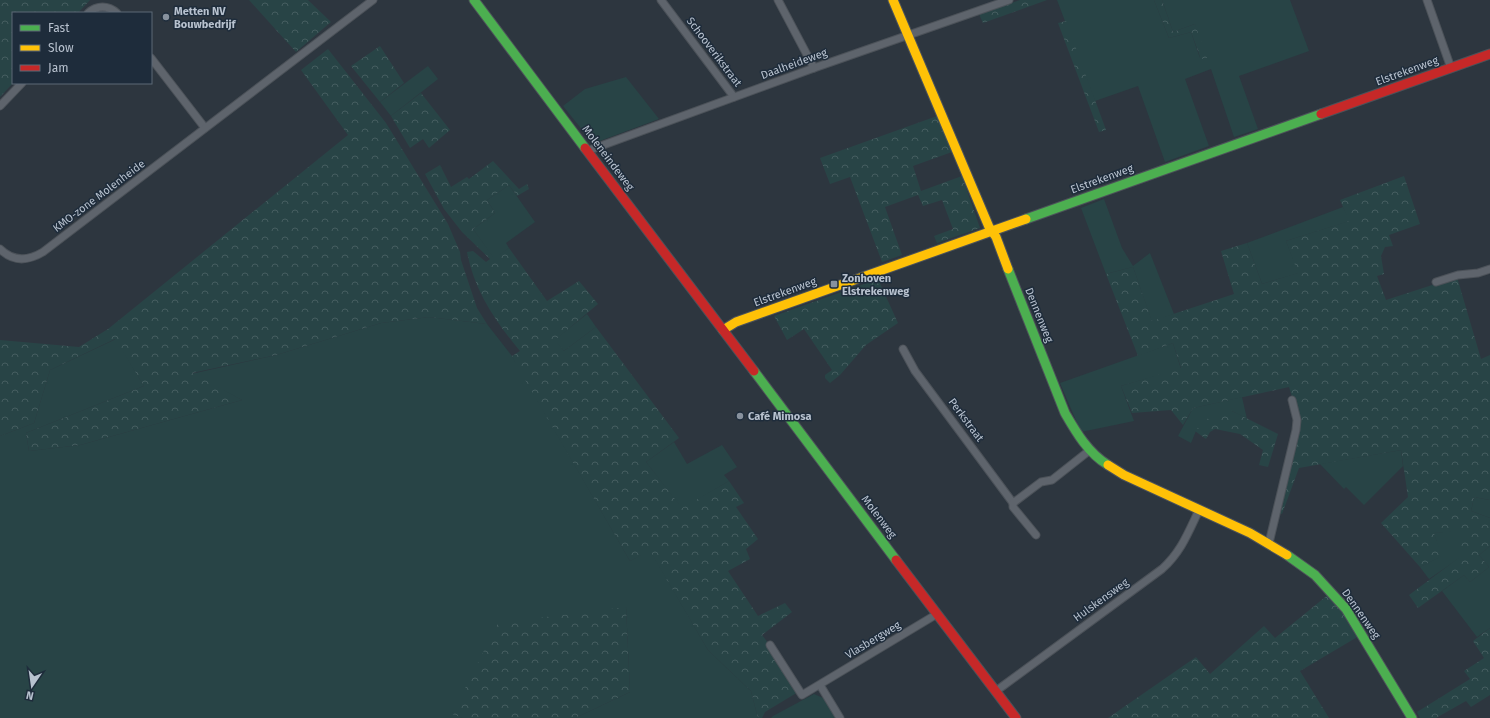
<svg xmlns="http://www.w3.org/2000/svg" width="1490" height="718" font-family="'Fira Sans',sans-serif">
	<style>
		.grass { fill: #284446 }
		.forest { fill: url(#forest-crowns) }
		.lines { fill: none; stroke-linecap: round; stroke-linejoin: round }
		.street-casing { stroke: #4c5259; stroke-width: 9 }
		.fast-casing { stroke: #4c5259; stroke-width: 11 }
		.slow-casing { stroke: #4c5259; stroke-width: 11 }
		.jam-casing { stroke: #4c5259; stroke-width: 11 }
		.street { stroke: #5e646c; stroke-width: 7 }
		.fast { stroke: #4caf50; stroke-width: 9 }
		.slow { stroke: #ffc107; stroke-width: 9 }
		.jam { stroke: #c62828; stroke-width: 9 }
		.poi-dot { fill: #87919d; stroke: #1e2c3b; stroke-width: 1.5 }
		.labels { text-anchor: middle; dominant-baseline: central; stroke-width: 3; stroke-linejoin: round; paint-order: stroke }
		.poi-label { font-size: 11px; font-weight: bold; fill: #b8c2cf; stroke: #1e2c3b; text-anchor: start }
		.street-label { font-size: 11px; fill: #b8c2cf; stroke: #1e2c3b }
	</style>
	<defs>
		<pattern id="forest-crowns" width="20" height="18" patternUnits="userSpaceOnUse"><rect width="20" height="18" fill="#284446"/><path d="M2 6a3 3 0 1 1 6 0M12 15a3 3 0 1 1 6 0" fill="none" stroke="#455d60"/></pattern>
	</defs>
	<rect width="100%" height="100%" fill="#2d363f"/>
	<!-- grass -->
	<g class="grass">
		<path d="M1057 0H1154L1169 38 1191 32 1200 58 1195 24 1173 32 1162 0H1290L1309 51 1239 76 1258 129 1234 137 1211 69 1185 79 1209 146 1165 162 1138 86 1095 101Z"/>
		<path d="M428 66 438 79 391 116 380 102Z"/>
		<path d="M626 77 659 119 597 142H592L563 106 585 89Z"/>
		<path d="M509 185 535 222 506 243 509 248 494 259 473 229 495 213 487 200Z"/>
		<path d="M1104 199 1122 248 1133 266 1150 253 1174 314 1152 322 1133 267 1106 274 1081 208Z"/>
		<path d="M1343 207 1350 221 1286 241 1299 273 1262 284 1247 243Z"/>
		<path d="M587 314 596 327 564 351 554 340Z"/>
		<path d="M429 317 487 324 512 356 630 561 650 550 708 650 751 691 758 718H575L630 692 626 607 452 713 463 718H0V436L34 423 50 370 116 339 144 386 26 433 29 451 80 445 242 400 191 374 276 355 381 323Z"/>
		<path d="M1173 343 1181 369 1121 386 1134 421 1081 432 1060 383Z"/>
		<path d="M1242 397 1247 419 1232 411 1196 431 1191 443 1178 436 1193 408Z"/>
		<path d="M674 442 687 464 722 445 737 467 724 475 729 481 682 509 646 462Z"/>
		<path d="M1401 450 1403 466 1364 505 1346 487 1344 489 1320 464Z"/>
		<path d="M1474 497 1490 500V518L1471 511Z"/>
		<path d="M1461 530V557L1429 579 1420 567 1441 556 1434 533Z"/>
		<path d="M1490 546V628L1477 637 1442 591 1464 575 1470 582 1489 567 1479 555Z"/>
		<path d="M814 694 823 698 836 718H771L773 716Z"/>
	</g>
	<!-- forest -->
	<g class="forest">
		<path d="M0 0H90L78 13H13V83L0 97Z"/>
		<path d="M249 0H308L331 22 296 52Z"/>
		<path d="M1020 0H1047L983 23 979 14Z"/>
		<path d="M1154 0H1162L1173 32 1195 24 1207 58 1201 59 1191 32 1169 38Z"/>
		<path d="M1066 21 1106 130 1099 132 1058 23Z"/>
		<path d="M380 46 404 83 380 102 351 66Z"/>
		<path d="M328 49 386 123 448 224 460 252 461 260 477 308 487 324 429 317 381 323 276 355 192 373 242 400 80 445 29 451 26 433 144 386 115 339 50 370 34 423 0 436V340L79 347 108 329 348 135 301 70Z"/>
		<path d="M421 93 450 130 429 148 423 139 410 148 391 116Z"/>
		<path d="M937 116 952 152 913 166 921 191 962 176 980 228 937 243 934 236 953 229 942 200 923 206 918 195 885 207 902 255 882 262 850 177 830 184 820 158Z"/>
		<path d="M493 161 519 189 527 184 529 189 517 196 509 185 487 200 495 213 473 229 494 258 509 248 547 301 579 281 598 304 555 340 564 351 596 327 679 438 646 462 682 508 729 481 744 503 736 507 758 539 746 549 750 559 728 571 758 616 785 603 792 612 762 635 803 689 765 712 762 718H758L751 691 708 650 650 551 630 561 517 366 512 356 520 351C495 321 474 290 467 252L473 251 486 262 490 259 462 232 444 209 425 174 440 165 451 187 467 177 469 179Z"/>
		<path d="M1404 176 1420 224 1389 235 1393 246 1385 247 1381 256 1384 274 1377 276 1386 300 1457 277 1481 359 1490 355V500L1474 497 1471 511 1490 518V546L1479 555 1489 567 1470 582 1464 575 1418 608 1409 595 1460 557 1461 531 1434 533 1442 556 1420 567 1381 523 1408 497 1401 450 1299 468 1282 514 1278 513 1297 431 1295 406 1289 387 1193 408 1183 425 1171 410 1132 413 1121 386 1181 368 1173 343 1138 356 1106 274 1133 267 1152 321 1234 294 1221 251 1247 243 1262 284 1298 273 1286 241 1349 221 1340 200Z"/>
		<path d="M878 279 898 323 866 345 840 375 830 383 825 378V375L832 370 804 329 787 340 774 316Z"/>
		<path d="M1224 409 1232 411 1278 434 1268 467 1259 465 1263 450 1240 434 1215 429 1210 432 1206 439 1195 431 1204 421Z"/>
		<path d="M1329 594 1359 636 1300 671 1329 718H1108L1196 657 1210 674 1264 626 1275 638Z"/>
		<path d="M626 607 630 692 575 718H463L452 714 498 623Z"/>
		<path d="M1490 628V695L1471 707 1466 701 1436 718H1420L1417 712 1470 679 1464 671 1484 658 1473 641Z"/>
	</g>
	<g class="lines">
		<defs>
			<g id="street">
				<path d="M661 0 734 97"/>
				<path d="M778 0 814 68"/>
				<path d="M1427 0 1451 68"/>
				<path d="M88 13C97 5 108 5 117 13"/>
				<path d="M151 58 205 128"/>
				<path d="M0 106 22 83"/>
				<path d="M587 151 814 68 1009 0"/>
				<path d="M0 249C13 262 28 261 43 252L373 0"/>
				<path d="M1436 282 1458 275 1478 273 1490 269"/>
				<path d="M903 349 915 371 1013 503"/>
				<path d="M1036 535 1013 507V503L1041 482 1052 480 1090 450"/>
				<path d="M1269 543 1296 430 1297 420 1292 400"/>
				<path d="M770 645 802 695 937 614"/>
				<path d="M820 685 840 718"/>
				<path d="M996 691 1162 569C1181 552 1188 533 1199 510"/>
			</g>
			<g id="fast">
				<path d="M474 0 585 148"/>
				<path d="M1026 219 1321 114"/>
				<path d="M1008 269 1065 413C1076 432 1088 453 1108 465"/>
				<path d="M754 371 896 560"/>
				<path d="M1287 555 1315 575 1346 609 1412 718"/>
			</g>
			<g id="slow">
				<path d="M893 0 989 227 996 237 1008 269"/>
				<path d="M723 330 736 322 1026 219"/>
				<path d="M1108 465 1124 475 1250 533 1287 555"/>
			</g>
			<g id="jam">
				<path d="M1321 114 1490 54"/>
				<path d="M585 148 754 371"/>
				<path d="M896 560 1016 718"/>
			</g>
		</defs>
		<!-- street casing -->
		<use href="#street" class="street-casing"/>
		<!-- fast casing -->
		<use href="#fast" class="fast-casing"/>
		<!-- slow casing -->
		<use href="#slow" class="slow-casing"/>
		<!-- jam casing -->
		<use href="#jam" class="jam-casing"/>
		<!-- street -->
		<use href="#street" class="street"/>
		<!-- fast -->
		<use href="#fast" class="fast"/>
		<!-- slow -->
		<use href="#slow" class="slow"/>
		<!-- jam -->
		<use href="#jam" class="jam"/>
	</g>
	<!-- markers -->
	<g class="poi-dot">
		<circle cx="166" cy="17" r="4"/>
		<rect x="830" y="280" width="8" height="8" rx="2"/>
		<circle cx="740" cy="416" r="4"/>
	</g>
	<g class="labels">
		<!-- poi labels -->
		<g class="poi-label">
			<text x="174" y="11">Metten NV<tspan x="174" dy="13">Bouwbedrijf</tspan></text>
			<text x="842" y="278">Zonhoven<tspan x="842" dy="13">Elstrekenweg</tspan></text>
			<text x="748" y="416">Café Mimosa</text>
		</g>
		<!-- street labels -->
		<g class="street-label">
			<text transform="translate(714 52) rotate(53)">Schooverikstraat</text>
			<text transform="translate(794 64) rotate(-20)">Daalheideweg</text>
			<text transform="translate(1407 71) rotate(-20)">Elstrekenweg</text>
			<text transform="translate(608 158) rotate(53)">Moleneindeweg</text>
			<text transform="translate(1102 179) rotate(-20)">Elstrekenweg</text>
			<text transform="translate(99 196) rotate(-37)">KMO-zone Molenheide</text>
			<text transform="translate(785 292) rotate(-20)">Elstrekenweg</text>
			<text transform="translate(1039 315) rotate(68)">Dennenweg</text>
			<text transform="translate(966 420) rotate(53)">Perkstraat</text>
			<text transform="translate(879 517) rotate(53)">Molenweg</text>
			<text transform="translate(1101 600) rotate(-36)">Hulskensweg</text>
			<text transform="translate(1361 614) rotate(55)">Dennenweg</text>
			<text transform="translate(873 640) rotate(-31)">Vlasbergweg</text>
		</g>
	</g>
	<!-- legend -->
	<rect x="12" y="12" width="140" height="72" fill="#1e2c3b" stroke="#5c6876"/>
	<rect x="20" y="25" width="20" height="6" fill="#4caf50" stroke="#5c6876"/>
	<text x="48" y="32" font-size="12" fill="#b8c2cf">Fast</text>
	<rect x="20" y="45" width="20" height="6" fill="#ffc107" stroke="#5c6876"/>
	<text x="48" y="52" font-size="12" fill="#b8c2cf">Slow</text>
	<rect x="20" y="65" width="20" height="6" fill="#c62828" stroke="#5c6876"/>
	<text x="48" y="72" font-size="12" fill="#b8c2cf">Jam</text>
	<!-- north arrow -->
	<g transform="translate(32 686) rotate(193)" stroke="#1e2c3b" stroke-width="3" paint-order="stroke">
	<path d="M0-3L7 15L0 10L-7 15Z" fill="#b8c2cf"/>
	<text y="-6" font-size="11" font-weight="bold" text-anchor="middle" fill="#b8c2cf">N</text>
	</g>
</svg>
